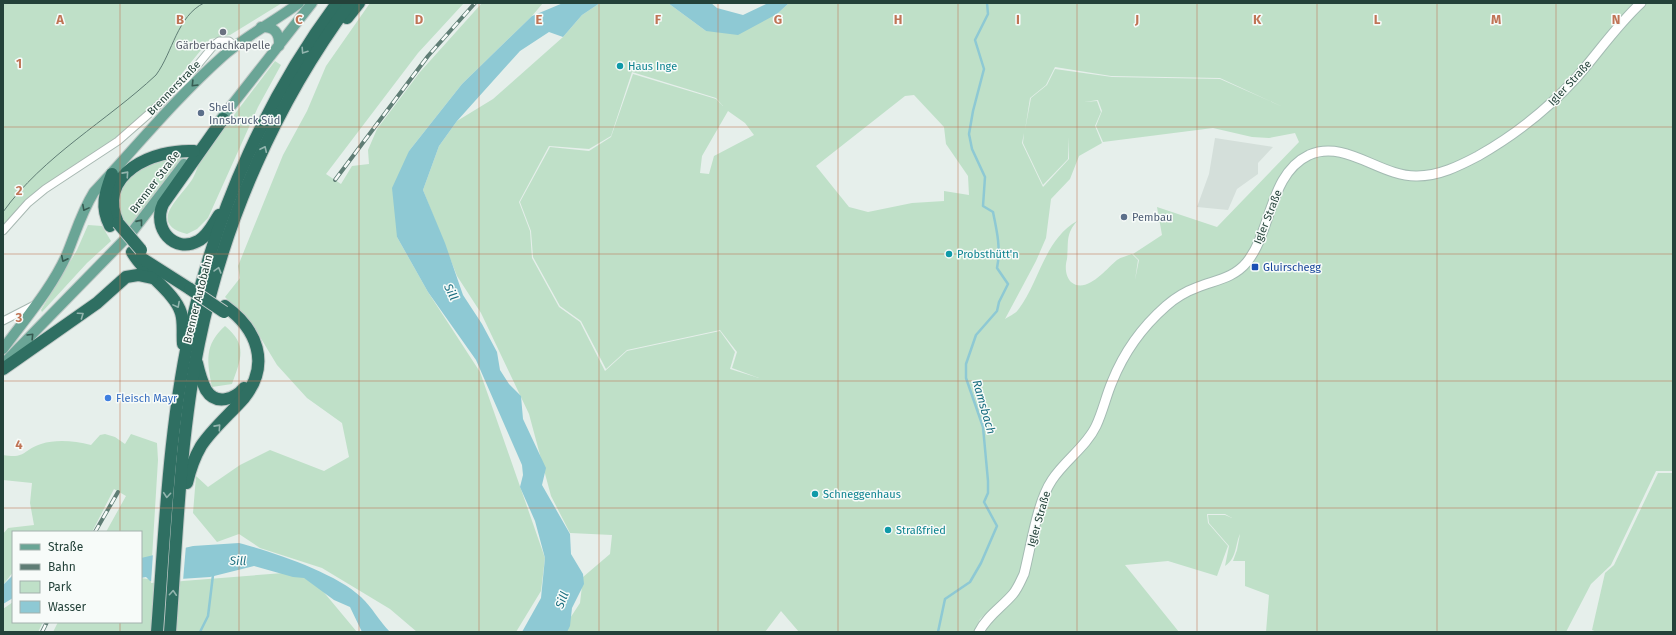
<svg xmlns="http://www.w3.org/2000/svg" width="1676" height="635" font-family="'Fira Sans',sans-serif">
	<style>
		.built { fill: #d4dfda }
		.green { fill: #bfe0c8; fill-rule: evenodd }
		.water { fill: #8ec9d4 }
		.pier { fill: #e6efeb }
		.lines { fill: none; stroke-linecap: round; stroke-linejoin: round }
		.stream { stroke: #8ec9d4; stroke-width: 2.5 }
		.minor-casing { stroke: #a8b8b2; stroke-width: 9 }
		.secondary-casing { stroke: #a4bbb3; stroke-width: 11 }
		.primary-casing { stroke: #c2cac8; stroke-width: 12 }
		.motorway-casing { stroke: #c2cac8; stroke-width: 14 }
		.minor { stroke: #fff; stroke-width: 7 }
		.secondary { stroke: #fff; stroke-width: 9 }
		.primary { stroke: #6aa596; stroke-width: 10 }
		.motorway { stroke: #2f6f62; stroke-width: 12 }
		.tram { stroke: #5f7d75; stroke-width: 1 }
		.rail-casing { stroke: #5f7d75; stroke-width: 4 }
		.rail { stroke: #f7fbf9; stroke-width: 2.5; stroke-dasharray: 8; stroke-linecap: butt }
		.motorway-bridge-casing { stroke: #c2cac8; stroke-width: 14; stroke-linecap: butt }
		.motorway-bridge { stroke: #2f6f62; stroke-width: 12 }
		.oneway { stroke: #93b5ae }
		.oneway2 { stroke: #365b51 }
		.grid { fill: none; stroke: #c07456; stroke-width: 1; stroke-opacity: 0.55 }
		.worship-dot { fill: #6b7280; stroke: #f7fbf9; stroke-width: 1.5 }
		.culture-dot { fill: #0f9aa8; stroke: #f7fbf9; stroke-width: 1.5 }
		.service-dot { fill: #5c6f8a; stroke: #f7fbf9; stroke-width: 1.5 }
		.transit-dot { fill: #1a4fb4; stroke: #f7fbf9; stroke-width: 1.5 }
		.shop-dot { fill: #3f7fe0; stroke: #f7fbf9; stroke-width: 1.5 }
		.labels { text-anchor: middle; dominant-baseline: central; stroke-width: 3; stroke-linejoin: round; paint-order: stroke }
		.worship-label { font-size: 11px; fill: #5b616d; stroke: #f7fbf9 }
		.culture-label { font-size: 11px; fill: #0d838f; stroke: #f7fbf9; text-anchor: start }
		.street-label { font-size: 11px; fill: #24423a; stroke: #f7fbf9 }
		.service-label { font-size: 11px; fill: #4e5e75; stroke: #f7fbf9; text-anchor: start }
		.transit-label { font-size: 11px; fill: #164399; stroke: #f7fbf9; text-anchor: start }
		.shop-label { font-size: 11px; fill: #366cbe; stroke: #f7fbf9; text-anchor: start }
		.water-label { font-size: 12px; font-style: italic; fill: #1c6f80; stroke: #f7fbf9 }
		.grid-label { font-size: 13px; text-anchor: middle; font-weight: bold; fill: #c07456; stroke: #f7fbf9; stroke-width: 3; stroke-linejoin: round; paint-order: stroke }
	</style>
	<rect width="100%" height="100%" fill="#e6efeb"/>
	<!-- built -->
	<path class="built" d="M1215 138 1273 147 1258 163V174L1237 189 1228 210 1197 207 1209 174Z"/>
	<!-- green -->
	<g class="green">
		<path d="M3 3H282L230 35 210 39 152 110 113 143 77 163 31 202 3 233Z"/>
		<path d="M370 3H464L418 53 326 174 341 184 352 166 369 164 368 150 377 129 420 72 482 3H543L532 16 462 84 409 151 397 237 428 292 480 372 545 558 541 591 516 632H417L390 609 322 568 260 548 239 534 217 542 193 513 196 476 208 487 240 465 270 450 324 471 349 457 342 423 307 398 277 365 254 327 225 297 240 278 238 266 283 155 307 111 326 66Z"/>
		<path d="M600 3H668L706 31 777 14 789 3H1673V471H1656L1611 565 1591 584 1566 632H1266L1269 595 1245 586V561H1233L1237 550 1240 534C1235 545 1237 558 1225 566L1229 546 1209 523 1208 515H1225L1232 518 1225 514H1207L1208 523 1228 546 1217 576 1168 561 1125 565 1179 632H984L998 615 990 610 980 619 974 632H799L781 611 765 632H561L580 603 583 577 610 554 612 535 570 533 551 496 529 414 481 313 457 276 423 190 439 146 457 121 493 99 563 37 582 15ZM1055 67 1111 76 1220 78 1283 107 1220 79 1112 77 1055 69 1047 85 1031 98 1025 130 1030 98 1046 85ZM632 72 716 98 723 106 716 99 633 74 611 137 589 151 550 147 520 202 531 231 533 257 560 306 581 321 606 369 627 350 720 330 737 352 732 368 759 378 730 369 735 352 720 331 627 351 605 371 580 322 559 307 532 258 530 231 519 202 549 146 589 149 611 136ZM914 95 944 127 946 144 968 176 969 195 944 191V201L912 203 868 212 849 207 816 166 905 96ZM1098 100 1102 111 1096 126 1103 142 1213 128 1252 137 1269 138 1295 133 1299 142 1217 227 1157 207 1162 235 1133 254 1139 260 1135 280 1138 260 1132 254C1127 256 1121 257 1117 260 1106 269 1086 295 1071 282 1065 276 1065 266 1067 259 1069 242 1065 235 1077 221 1044 240 1040 281 1018 310 1015 314 1009 316 1005 319L1036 261 1046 238 1051 199 1070 179 1079 156 1102 143 1095 126 1101 112 1097 101 1084 102ZM728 111 745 123 754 135 714 156 709 174 700 173 702 156ZM1024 133 1023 143 1043 185 1068 159V137L1069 159 1043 187 1022 143Z"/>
		<path d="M275 61 281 65 258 107 208 218 197 229 187 234C145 223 183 196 193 178 196 172 198 166 200 160Z"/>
		<path d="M186 155 158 194 128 227 119 214V193L131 175 150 162Z"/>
		<path d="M88 225 102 226 111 241 87 263 42 312 41 310 77 250Z"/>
		<path d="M225 326C248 345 241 359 232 384L212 387C207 361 204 345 225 326Z"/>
		<path d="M105 434 115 437 125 444 131 434 157 443 158 460 152 558H141V532H106L126 496 114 489 92 532H13V572L3 585V534L8 528 34 525 30 503 32 483 3 480V455C27 459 22 450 41 444 57 439 74 441 91 445L100 435Z"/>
		<path d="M1658 473H1673V632H1597L1592 630 1605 573 1614 565Z"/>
		<path d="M296 572 322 590 357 632H53L58 622H141V578L170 582Z"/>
		<path d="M13 602V622H43L38 632H3V609Z"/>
	</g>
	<!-- water -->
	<g class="water">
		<path d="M563 3H600L582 15 563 37 549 32 520 51 457 121 439 146 423 190 445 243 463 295 482 324 497 352 500 370 509 384 521 396 523 419 546 468 542 485 570 534 571 554 583 574 584 584 572 608 570 626 567 632H522L541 598 545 558 535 521 520 487 523 475 522 465 476 360 428 292 397 237 392 188 409 151 462 84 532 16Z"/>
		<path d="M668 3H711L717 8 743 15 768 3H789L777 14 738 35 706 31Z"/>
		<path d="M239 543C273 552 336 573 361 597 372 607 379 621 390 632H362L350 607 334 600 304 578 293 577 254 566 210 577 150 581 146 577 141 578V558L193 546Z"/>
		<path d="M13 575V598L3 604V585Z"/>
	</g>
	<!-- pier -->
	<path class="pier" d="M186 545 183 581 151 583 153 553Z"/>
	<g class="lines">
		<!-- stream -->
		<g class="stream">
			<path d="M200 632 208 616 213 575"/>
			<path d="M938 632 945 599 970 582 981 563 997 526 984 502 988 493V481L983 427 966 378V364L976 335 997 311 999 302 1008 284 997 268C1001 249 997 231 993 212L983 206 985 177 972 149 969 134 973 111 984 69 975 40 988 14 987 3"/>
		</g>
		<defs>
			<g id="minor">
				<path d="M3 231 28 203 45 189 118 141 151 112 186 79 215 44 219 41H229L235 46"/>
				<path d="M3 321 36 304"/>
			</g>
			<path id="secondary" d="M979 632C987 616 1002 607 1013 594 1018 588 1021 580 1024 574 1031 547 1037 502 1052 480 1065 460 1086 447 1096 426 1103 411 1106 396 1112 382 1124 352 1142 327 1166 306 1175 298 1187 291 1198 287 1216 280 1234 278 1247 262 1272 231 1269 174 1309 155 1346 139 1380 177 1417 176 1439 176 1459 166 1478 156 1515 135 1548 109 1577 77 1598 53 1617 25 1641 3"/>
			<g id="primary">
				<path d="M261 27C274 26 280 33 279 46"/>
				<path d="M217 124 312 3"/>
				<path d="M3 349C25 319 52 288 67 254 76 232 81 213 94 192 136 147 176 98 222 57 245 36 274 22 299 3"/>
				<path d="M3 364 132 232 184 164"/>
			</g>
			<g id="motorway">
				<path d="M347 18 359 3"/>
				<path d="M219 215C213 224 208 236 198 241 174 254 152 228 163 204L223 119"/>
				<path d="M118 223C96 173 154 149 194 151"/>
				<path d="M110 226C100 207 105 193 112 174"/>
				<path d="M132 252C143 273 175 292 181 313 184 323 182 334 183 344"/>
				<path d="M135 254 190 289"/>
				<path d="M197 363C199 372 202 382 206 390 216 406 235 399 244 388"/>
				<path d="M3 369 97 303 126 277 138 275 152 278"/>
				<path d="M187 483C190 470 194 458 201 446 213 428 230 414 244 398 271 364 257 329 225 306"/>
				<path d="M157 632C165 527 169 420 193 317 219 205 268 96 337 3"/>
				<path d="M170 632C177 536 180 437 199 343 224 221 276 103 350 3"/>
			</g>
		</defs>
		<!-- minor casing -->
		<use href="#minor" class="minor-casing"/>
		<!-- secondary casing -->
		<use href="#secondary" class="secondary-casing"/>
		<!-- primary casing -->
		<use href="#primary" class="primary-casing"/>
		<!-- motorway casing -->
		<use href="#motorway" class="motorway-casing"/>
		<!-- minor -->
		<use href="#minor" class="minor"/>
		<!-- secondary -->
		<use href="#secondary" class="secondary"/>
		<!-- primary -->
		<use href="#primary" class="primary"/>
		<!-- motorway -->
		<use href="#motorway" class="motorway"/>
		<!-- tram -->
		<path class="tram" d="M3 212C43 156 107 121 156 75 173 52 177 16 204 3"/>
		<defs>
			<g id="rail">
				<path d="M335 180 428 56 475 3"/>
				<path d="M95 532 118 492"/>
				<path d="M42 632 47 622"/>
			</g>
		</defs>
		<!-- rail casing -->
		<use href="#rail" class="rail-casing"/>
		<!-- rail -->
		<use href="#rail" class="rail"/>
		<defs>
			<g id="motorway-bridge">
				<path d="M118 223 141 250"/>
				<path d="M190 289 224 312"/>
			</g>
		</defs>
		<!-- motorway-bridge casing -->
		<use href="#motorway-bridge" class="motorway-bridge-casing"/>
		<!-- motorway-bridge -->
		<use href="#motorway-bridge" class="motorway-bridge"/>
	</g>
	<!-- one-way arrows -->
	<defs><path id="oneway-chevron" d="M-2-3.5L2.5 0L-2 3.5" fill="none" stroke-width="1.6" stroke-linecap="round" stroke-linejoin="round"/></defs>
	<g class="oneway">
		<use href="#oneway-chevron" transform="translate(304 51) rotate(123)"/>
		<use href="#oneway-chevron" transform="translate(264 149) rotate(-65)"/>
		<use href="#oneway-chevron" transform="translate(126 174) rotate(-48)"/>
		<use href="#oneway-chevron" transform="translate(218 270) rotate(-74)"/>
		<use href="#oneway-chevron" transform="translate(177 305) rotate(62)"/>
		<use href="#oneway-chevron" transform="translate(81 315) rotate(-35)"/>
		<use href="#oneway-chevron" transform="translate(218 427) rotate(-48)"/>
		<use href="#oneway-chevron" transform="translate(167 495) rotate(95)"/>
		<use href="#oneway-chevron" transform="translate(173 593) rotate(-86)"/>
	</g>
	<g class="oneway2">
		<use href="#oneway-chevron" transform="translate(194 84) rotate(134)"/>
		<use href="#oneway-chevron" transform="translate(85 208) rotate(118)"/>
		<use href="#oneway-chevron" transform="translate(140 222) rotate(-51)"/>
		<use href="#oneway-chevron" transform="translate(64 259) rotate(117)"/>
		<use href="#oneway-chevron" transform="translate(31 336) rotate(-46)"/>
	</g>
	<!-- grid -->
	<path class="grid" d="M120 3V532M239 3V632M359 3V632M479 3V632M599 3V632M718 3V632M838 3V632M958 3V632M1077 3V632M1197 3V632M1317 3V632M1437 3V632M1556 3V632M3 127H1673M3 254H1673M3 381H1673M3 508H1673M120 622V632"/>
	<!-- markers -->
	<circle class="worship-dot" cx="223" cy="32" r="4"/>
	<g class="culture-dot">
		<circle cx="620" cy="66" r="4"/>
		<circle cx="949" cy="254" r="4"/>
		<circle cx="815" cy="494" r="4"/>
		<circle cx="888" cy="530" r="4"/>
	</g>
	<g class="service-dot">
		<circle cx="201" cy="113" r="4"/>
		<circle cx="1124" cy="217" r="4"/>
	</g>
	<rect class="transit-dot" x="1251" y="263" width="8" height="8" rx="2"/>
	<circle class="shop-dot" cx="108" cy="398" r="4"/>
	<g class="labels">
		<!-- worship labels -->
		<g class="worship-label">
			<text x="223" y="45">Gärberbachkapelle</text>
		</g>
		<!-- culture labels -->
		<g class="culture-label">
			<text x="628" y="66">Haus Inge</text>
			<text x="957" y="254">Probsthütt'n</text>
			<text x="823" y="494">Schneggenhaus</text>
			<text x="896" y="530">Straßfried</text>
		</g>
		<!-- street labels -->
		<g class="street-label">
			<text transform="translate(1570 83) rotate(-47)">Igler Straße</text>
			<text transform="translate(174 88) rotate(-46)">Brennerstraße</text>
			<text transform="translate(155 182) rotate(-53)">Brenner Straße</text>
			<text transform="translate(1268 217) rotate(-68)">Igler Straße</text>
			<text transform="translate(198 299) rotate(-76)">Brenner Autobahn</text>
			<text transform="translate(1039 519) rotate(-74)">Igler Straße</text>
		</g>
		<!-- service labels -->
		<g class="service-label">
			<text x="209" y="107">Shell<tspan x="209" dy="13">Innsbruck Süd</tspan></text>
			<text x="1132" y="217">Pembau</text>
		</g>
		<!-- transit labels -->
		<g class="transit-label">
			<text x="1263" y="267">Gluirschegg</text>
		</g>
		<!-- shop labels -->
		<g class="shop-label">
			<text x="116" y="398">Fleisch Mayr</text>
		</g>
		<!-- water labels -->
		<g class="water-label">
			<text transform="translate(451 292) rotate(64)">Sill</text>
			<text transform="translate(984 407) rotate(74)">Ramsbach</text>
			<text transform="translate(238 561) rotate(1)">Sill</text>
			<text transform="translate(562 600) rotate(-69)">Sill</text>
		</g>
	</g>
	<g class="grid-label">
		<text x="60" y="24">A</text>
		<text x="180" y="24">B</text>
		<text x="299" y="24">C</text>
		<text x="419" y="24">D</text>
		<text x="539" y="24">E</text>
		<text x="658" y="24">F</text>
		<text x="778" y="24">G</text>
		<text x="898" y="24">H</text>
		<text x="1018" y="24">I</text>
		<text x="1137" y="24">J</text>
		<text x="1257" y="24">K</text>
		<text x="1377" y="24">L</text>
		<text x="1496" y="24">M</text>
		<text x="1616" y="24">N</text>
		<text x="19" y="68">1</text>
		<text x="19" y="195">2</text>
		<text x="19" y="322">3</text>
		<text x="19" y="449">4</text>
	</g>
	<!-- border -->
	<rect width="1676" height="635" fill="none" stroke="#24423a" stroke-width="8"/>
	<!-- legend -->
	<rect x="12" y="531" width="130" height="92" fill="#f7fbf9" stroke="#a3b1ad"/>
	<rect x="20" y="544" width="20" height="6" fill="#6aa596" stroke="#a3b1ad"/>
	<text x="48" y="551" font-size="12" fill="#24423a">Straße</text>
	<rect x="20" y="564" width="20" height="6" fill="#5f7d75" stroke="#a3b1ad"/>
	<text x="48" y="571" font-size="12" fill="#24423a">Bahn</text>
	<rect x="20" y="581" width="20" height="12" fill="#bfe0c8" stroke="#a3b1ad"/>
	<text x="48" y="591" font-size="12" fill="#24423a">Park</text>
	<rect x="20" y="601" width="20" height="12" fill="#8ec9d4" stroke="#a3b1ad"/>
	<text x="48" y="611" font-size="12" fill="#24423a">Wasser</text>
</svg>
